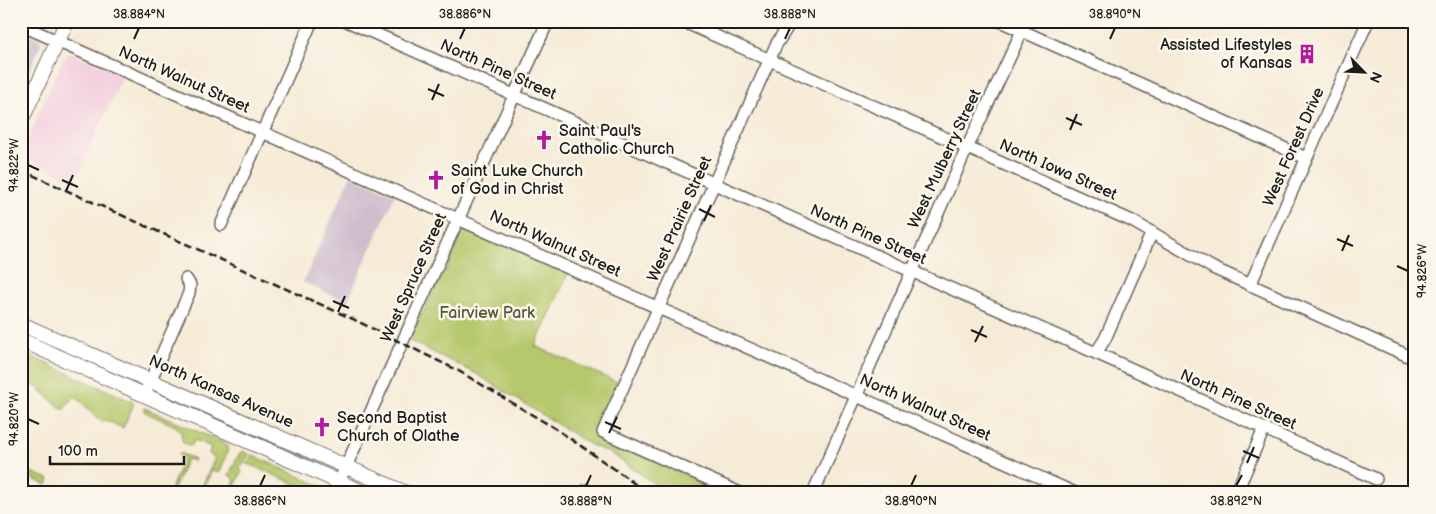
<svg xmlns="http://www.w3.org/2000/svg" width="1436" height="514" font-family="'Balsamiq Sans',sans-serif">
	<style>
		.built { fill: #f3cfdf }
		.industrial { fill: #cfbdce }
		.green { fill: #b6c86c; stroke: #697244 }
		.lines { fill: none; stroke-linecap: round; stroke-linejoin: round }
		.minor-casing { stroke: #68645d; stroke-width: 14 }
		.major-casing { stroke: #68645d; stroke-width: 16 }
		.minor { stroke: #fff; stroke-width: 11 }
		.major { stroke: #fff; stroke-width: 14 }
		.rail { stroke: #1c1c1c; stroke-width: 2.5; stroke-dasharray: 8 4; stroke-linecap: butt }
		.ticks { fill: none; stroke: #1c1c1c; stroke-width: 2 }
		.labels { text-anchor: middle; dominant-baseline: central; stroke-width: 5; stroke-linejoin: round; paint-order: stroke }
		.poi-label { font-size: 16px; fill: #1c1c1c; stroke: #fbf7ec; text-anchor: start }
		.street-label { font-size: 16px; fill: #1c1c1c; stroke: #fbf7ec }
		.park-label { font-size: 16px; fill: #525838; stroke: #fbf7ec }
		.neatline { fill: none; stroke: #1c1c1c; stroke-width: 2 }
		.ticks-label { font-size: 12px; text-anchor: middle; fill: #1c1c1c }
	</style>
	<rect width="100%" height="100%" fill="#fbf7ec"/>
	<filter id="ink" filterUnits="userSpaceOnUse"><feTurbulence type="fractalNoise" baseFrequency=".02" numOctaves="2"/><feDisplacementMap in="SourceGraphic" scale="10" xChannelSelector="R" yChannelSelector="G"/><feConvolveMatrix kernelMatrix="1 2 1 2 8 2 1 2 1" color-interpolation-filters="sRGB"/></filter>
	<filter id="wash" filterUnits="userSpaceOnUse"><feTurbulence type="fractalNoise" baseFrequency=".0096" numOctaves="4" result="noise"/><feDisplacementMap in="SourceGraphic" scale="20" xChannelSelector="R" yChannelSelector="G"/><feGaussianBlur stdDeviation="1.12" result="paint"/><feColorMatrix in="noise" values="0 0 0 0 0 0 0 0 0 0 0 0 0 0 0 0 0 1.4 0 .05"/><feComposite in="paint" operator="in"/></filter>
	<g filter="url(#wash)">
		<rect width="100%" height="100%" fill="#f6ebd7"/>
		<!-- built -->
		<path class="built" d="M71 53 123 75 75 181 21 156 62 61 66 56Z"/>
		<!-- industrial -->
		<g class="industrial">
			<path d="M21 30 39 39 41 43 21 91Z"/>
			<path d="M351 176 395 195 347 302 303 282Z"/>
		</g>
		<!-- green -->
		<g class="green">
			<path d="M466 230H470L569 272 535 346 619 383 596 434 728 493H668L612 454 591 445 475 373 408 340 449 263 462 232Z"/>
			<path d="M21 352 133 402V406L123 428 105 420 102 423 75 396 63 410 38 388 21 376Z"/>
			<path d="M145 408 228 445 227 452 219 472 212 470 202 493H199L215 458 209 454 211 447 195 440 191 446 183 443 181 433 177 427 147 413 145 412Z"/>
			<path d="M216 415 278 440 277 444 262 440 214 419Z"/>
			<path d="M242 451 249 454 240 469 242 471 232 493H229L235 480 229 475 239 454Z"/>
			<path d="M179 453 193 458 194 461 187 459 172 493H169L184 458 179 455Z"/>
			<path d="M252 455 321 486 323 489 322 493H311V491L251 465 246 464Z"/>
			<path d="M21 468 49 479 47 485 21 474Z"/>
		</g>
	</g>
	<g filter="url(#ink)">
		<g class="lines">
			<defs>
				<g id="minor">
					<path d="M347 21 1096 353 1376 479"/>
					<path d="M682 21 1132 221 1213 268 1415 359"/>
					<path d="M1000 21 1306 158"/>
					<path d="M21 25 1075 493"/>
					<path d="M221 225 312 21"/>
					<path d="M1250 285 1368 21"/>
					<path d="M1096 353 1105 339 1152 232"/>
					<path d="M144 395 189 293 190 285 186 279"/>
					<path d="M334 493 548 21"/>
					<path d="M582 493 587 490"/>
					<path d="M740 493 603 432 776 45 791 21"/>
					<path d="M813 493 967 148 1022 31"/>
					<path d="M1236 493 1264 429"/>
				</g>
				<g id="major">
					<path d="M21 121 67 21"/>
					<path d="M21 324 406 493"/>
					<path d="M21 340 364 493"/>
				</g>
			</defs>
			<!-- minor casing -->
			<use href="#minor" class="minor-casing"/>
			<!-- major casing -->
			<use href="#major" class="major-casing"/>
			<!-- minor -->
			<use href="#minor" class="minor"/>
			<!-- major -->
			<use href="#major" class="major"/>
			<!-- rail -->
			<path class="rail" d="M21 170 353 319 457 370 556 429 616 470 647 493"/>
		</g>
	</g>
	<!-- ticks -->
	<path class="ticks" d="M134 39 139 28M460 39 465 28M785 39 790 28M1110 39 1115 28M428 89 444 96M432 100 439 84M1066 118 1082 125M1070 130 1077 114M28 165 39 170M62 180 78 187M66 191 73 175M699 209 715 217M704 221 711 205M1337 239 1353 246M1342 251 1349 235M1397 266 1408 271M333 301 349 308M338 312 345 296M971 330 987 337M975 342 983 326M28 419 39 424M605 422 621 429M609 433 617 417M1243 451 1259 458M1247 463 1254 447M260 486 265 475M586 486 591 475M911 486 916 475M1236 486 1242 475"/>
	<!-- icons -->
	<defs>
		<symbol id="building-bare" viewBox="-9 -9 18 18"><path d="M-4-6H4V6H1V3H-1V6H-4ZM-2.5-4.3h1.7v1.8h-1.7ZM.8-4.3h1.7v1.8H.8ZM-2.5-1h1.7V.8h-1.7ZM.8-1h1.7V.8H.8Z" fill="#b5179e" stroke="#fbf7ec" stroke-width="2.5" paint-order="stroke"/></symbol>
		<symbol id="church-bare" viewBox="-9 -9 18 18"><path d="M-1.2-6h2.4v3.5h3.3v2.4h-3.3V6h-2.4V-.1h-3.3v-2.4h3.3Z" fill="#b5179e" stroke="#fbf7ec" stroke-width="2.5" paint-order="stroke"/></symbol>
	</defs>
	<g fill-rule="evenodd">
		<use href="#building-bare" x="1293" y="40" width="28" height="28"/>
		<use href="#church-bare" x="530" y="126" width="28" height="28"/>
		<use href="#church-bare" x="422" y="166" width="28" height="28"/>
		<use href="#church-bare" x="308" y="413" width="28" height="28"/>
	</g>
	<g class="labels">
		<!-- poi labels -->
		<g class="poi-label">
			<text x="1292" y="45" text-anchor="end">Assisted Lifestyles<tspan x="1292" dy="18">of Kansas</tspan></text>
			<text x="559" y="131">Saint Paul's<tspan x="559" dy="18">Catholic Church</tspan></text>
			<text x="451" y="171">Saint Luke Church<tspan x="451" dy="18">of God in Christ</tspan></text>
			<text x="337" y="418">Second Baptist<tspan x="337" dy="18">Church of Olathe</tspan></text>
		</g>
		<!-- street labels -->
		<g class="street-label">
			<text transform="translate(498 70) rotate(24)">North Pine Street</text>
			<text transform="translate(184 80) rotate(24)">North Walnut Street</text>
			<text transform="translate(1294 147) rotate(-66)">West Forest Drive</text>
			<text transform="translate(945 159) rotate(-65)">West Mulberry Street</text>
			<text transform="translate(1058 170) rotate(24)">North Iowa Street</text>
			<text transform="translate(680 219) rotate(-66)">West Prairie Street</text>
			<text transform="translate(868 235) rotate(24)">North Pine Street</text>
			<text transform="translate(555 244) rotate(24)">North Walnut Street</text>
			<text transform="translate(414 278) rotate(-66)">West Spruce Street</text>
			<text transform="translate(221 392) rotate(24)">North Kansas Avenue</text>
			<text transform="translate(1238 400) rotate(24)">North Pine Street</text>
			<text transform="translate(925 408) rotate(24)">North Walnut Street</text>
		</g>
		<!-- park labels -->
		<g class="park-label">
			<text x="487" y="313">Fairview Park</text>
		</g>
	</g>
	<!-- margin -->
	<rect width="1436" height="514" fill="none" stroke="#fbf7ec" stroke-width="55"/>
	<!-- north arrow -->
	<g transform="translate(1364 72) rotate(114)" stroke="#fbf7ec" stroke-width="4" paint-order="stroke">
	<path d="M0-4L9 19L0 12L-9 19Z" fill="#1c1c1c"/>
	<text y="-8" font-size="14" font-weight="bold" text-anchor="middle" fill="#1c1c1c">N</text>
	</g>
	<!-- scale -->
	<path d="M50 456v8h134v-8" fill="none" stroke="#1c1c1c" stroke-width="2.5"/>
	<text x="58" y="456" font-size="15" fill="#1c1c1c" stroke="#fbf7ec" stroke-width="4" paint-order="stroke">100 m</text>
	<rect x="28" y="28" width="1380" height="458" class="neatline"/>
	<g class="ticks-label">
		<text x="139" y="18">38.884°N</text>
		<text x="465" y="18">38.886°N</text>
		<text x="790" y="18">38.888°N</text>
		<text x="1115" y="18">38.890°N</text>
		<text transform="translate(14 165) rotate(-90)" y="4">94.822°W</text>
		<text transform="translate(1422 271) rotate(-90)" y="4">94.826°W</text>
		<text transform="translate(14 419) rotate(-90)" y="4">94.820°W</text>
		<text x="260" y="505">38.886°N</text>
		<text x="586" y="505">38.888°N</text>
		<text x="911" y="505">38.890°N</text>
		<text x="1236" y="505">38.892°N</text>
	</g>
</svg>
